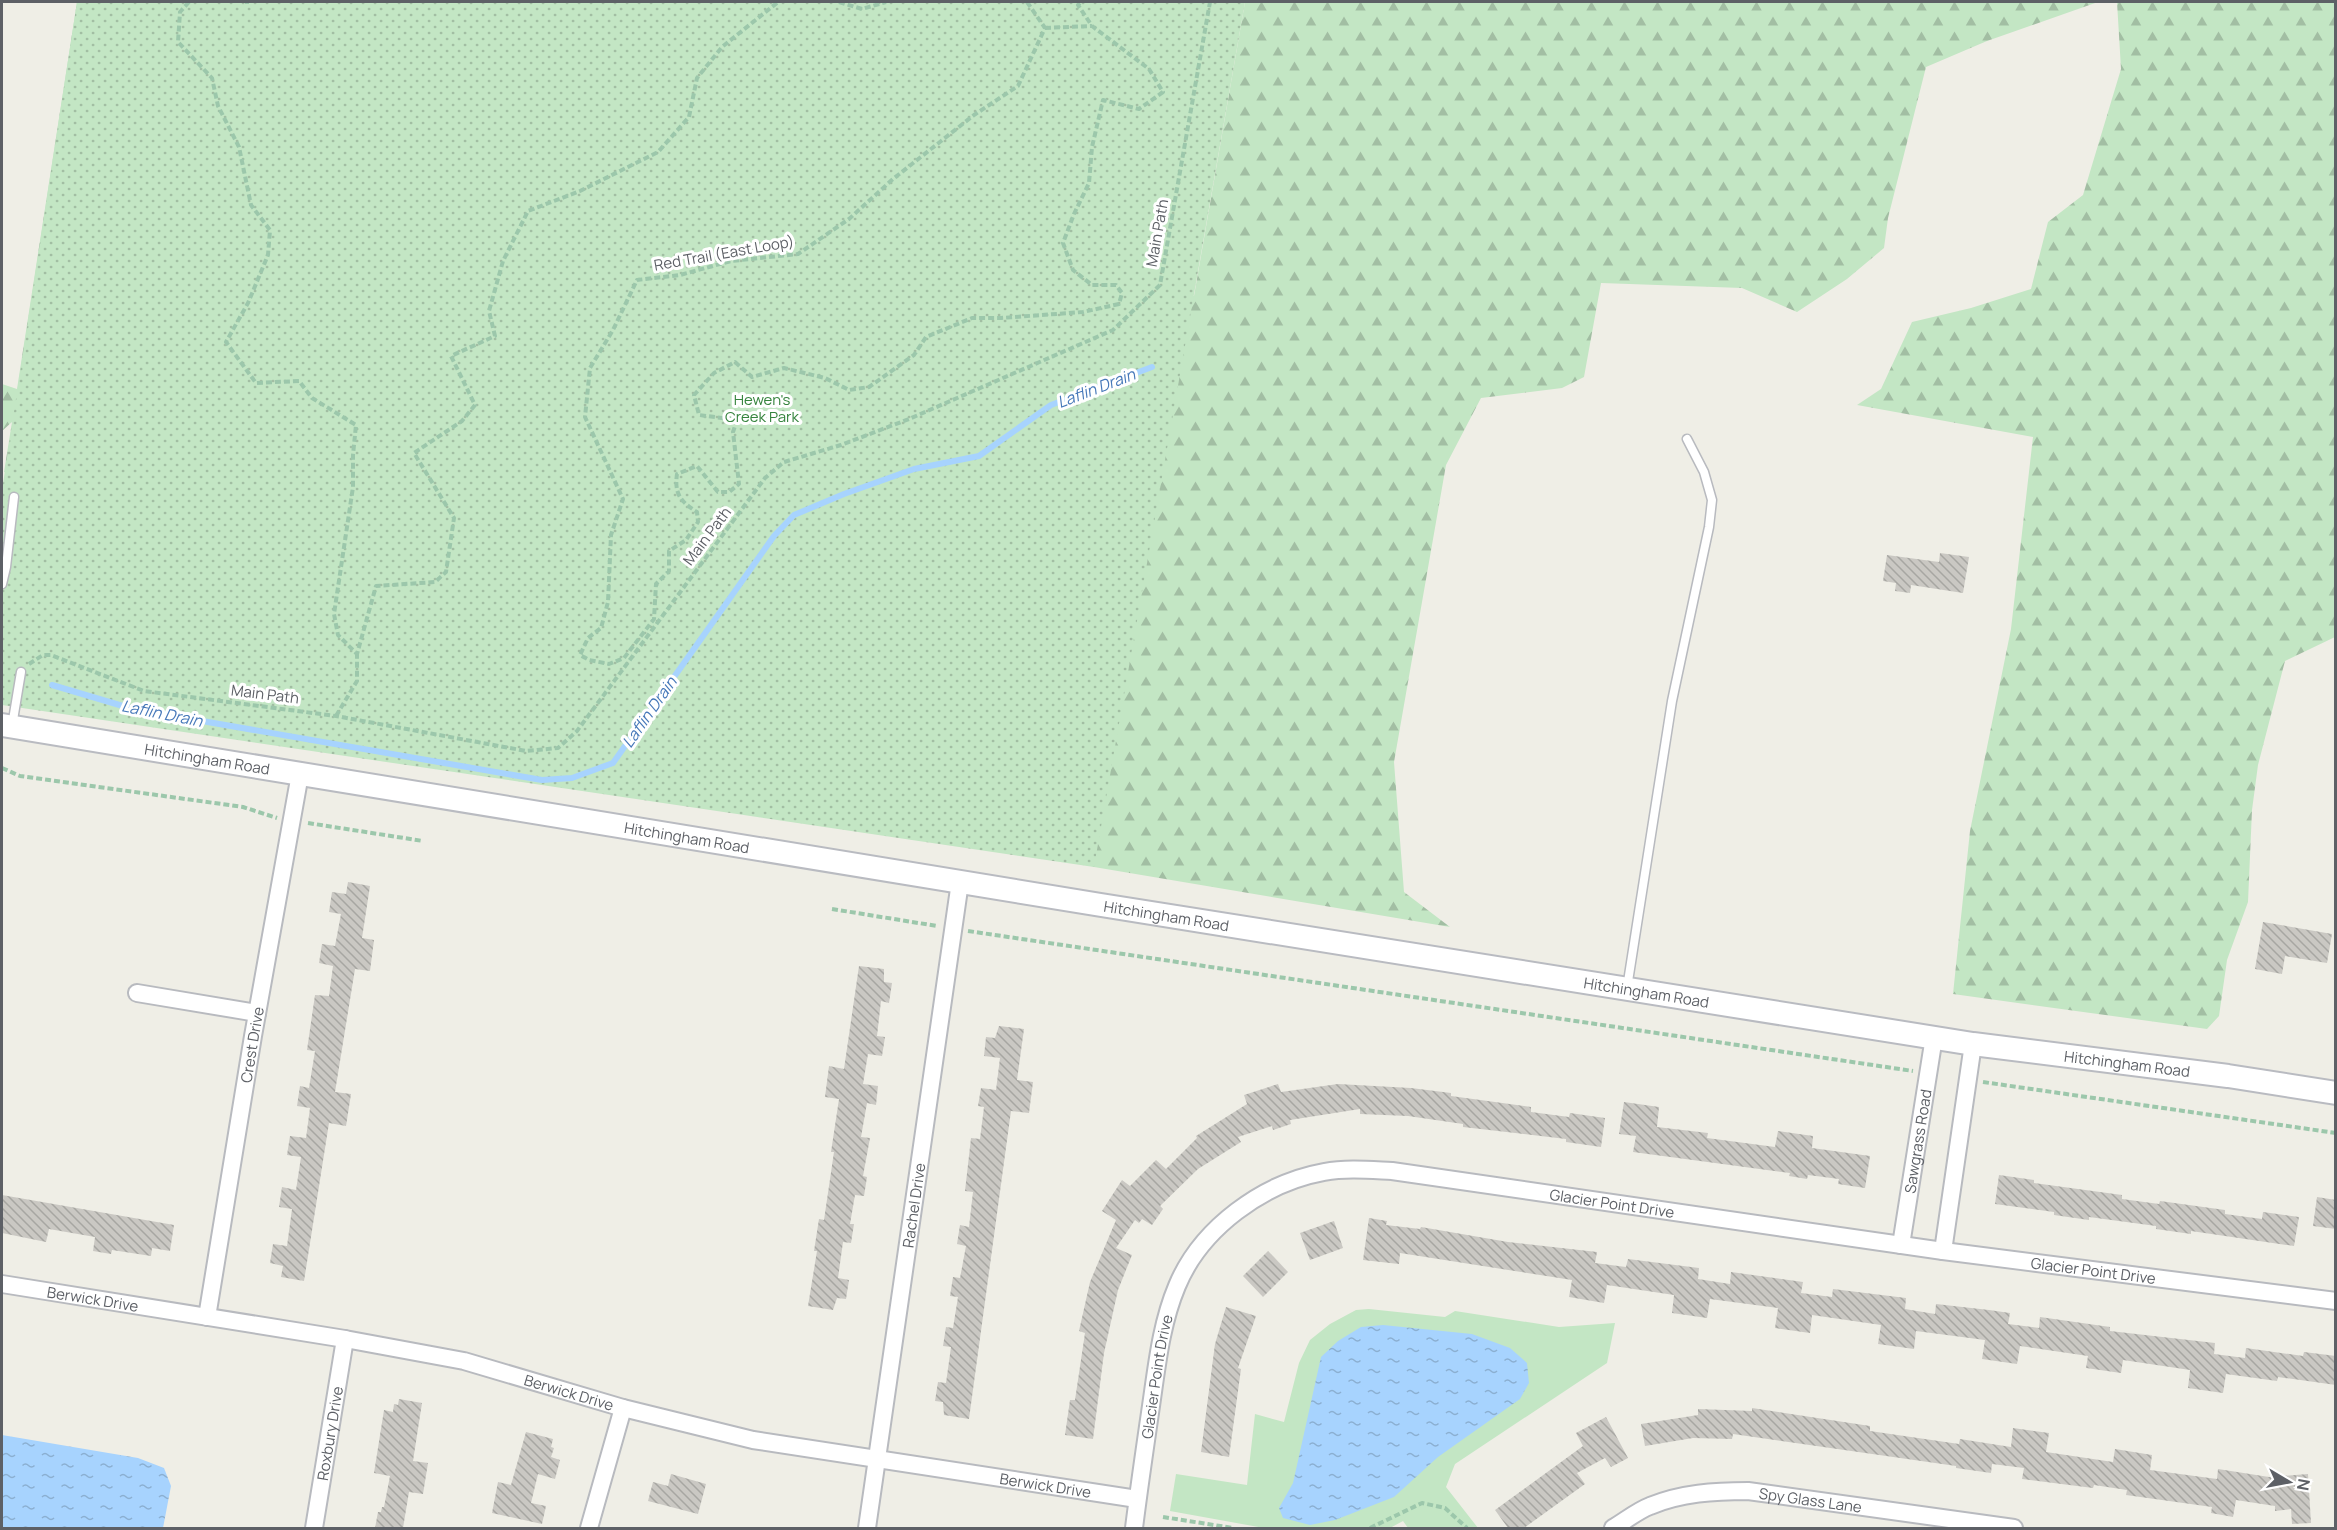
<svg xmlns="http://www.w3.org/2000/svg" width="2337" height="1530" font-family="Manrope,sans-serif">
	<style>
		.grass { fill: #c3e6c4 }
		.forest { fill: url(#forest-firs) }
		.park { fill: url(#park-dots) }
		.water { fill: url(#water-ripples) }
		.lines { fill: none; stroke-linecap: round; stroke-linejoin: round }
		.stream { stroke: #a7d3fe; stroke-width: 6 }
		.building { fill: url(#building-back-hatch) }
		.lane-casing { stroke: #b8babf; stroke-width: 11 }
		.street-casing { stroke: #b8babf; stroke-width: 20 }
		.secondary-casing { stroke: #b9bbc1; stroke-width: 26 }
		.path { stroke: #9cc7ab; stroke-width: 4; stroke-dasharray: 6 3; stroke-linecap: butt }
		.lane { stroke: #fff; stroke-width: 8 }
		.street { stroke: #fff; stroke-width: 16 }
		.secondary { stroke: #fff; stroke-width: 22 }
		.labels { text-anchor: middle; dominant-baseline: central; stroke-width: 6; stroke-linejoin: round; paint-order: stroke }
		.street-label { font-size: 15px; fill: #5d6066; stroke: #fff }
		.park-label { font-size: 15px; fill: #36843e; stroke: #fff }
		.water-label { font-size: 16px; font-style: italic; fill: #4678b9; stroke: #fff }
	</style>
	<defs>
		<pattern id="forest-firs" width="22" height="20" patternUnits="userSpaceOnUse" patternTransform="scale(1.5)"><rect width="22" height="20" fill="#c3e6c4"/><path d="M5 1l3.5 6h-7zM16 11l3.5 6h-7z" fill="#a2bea3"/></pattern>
		<pattern id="park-dots" width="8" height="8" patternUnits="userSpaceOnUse" patternTransform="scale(1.5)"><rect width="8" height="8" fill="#c3e6c4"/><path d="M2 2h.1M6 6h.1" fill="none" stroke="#a2bea3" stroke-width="1.8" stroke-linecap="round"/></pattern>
		<pattern id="water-ripples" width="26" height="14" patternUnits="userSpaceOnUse" patternTransform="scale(1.5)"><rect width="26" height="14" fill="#a7d3fe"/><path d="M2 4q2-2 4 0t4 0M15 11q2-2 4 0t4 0" fill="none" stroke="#8bafd1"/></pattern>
		<pattern id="building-back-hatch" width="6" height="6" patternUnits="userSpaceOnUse" patternTransform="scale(1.5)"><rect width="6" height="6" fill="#cac8c3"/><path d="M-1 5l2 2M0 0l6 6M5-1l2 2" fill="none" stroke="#a7a6a2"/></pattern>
	</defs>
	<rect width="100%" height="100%" fill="#efeee6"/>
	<!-- grass -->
	<path class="grass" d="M1369 1309 1445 1317 1455 1311 1559 1327 1615 1323 1607 1363 1455 1464 1446 1487 1478 1528H1408L1403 1521 1390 1528H1264L1170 1511 1176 1474 1247 1485 1255 1414 1284 1422 1299 1363 1310 1340 1330 1324 1356 1310Z"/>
	<!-- forest -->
	<g class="forest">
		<path d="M77 2 1194 296 1245 2H2098L1987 41 1926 67 1888 218 1884 248 1847 279 1797 312 1742 288 1601 283 1584 377 1562 388 1481 398 1446 465 1394 762 1404 892 1450 927 1094 867 4 472 12 422 2 431V384L17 389Z"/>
		<path d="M2117 2H2335V637L2285 661 2258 765 2252 810 2248 902 2227 960 2219 1016 2207 1029 1953 994 1970 831 2011 629 2033 437 1857 405 1881 389 1912 322 1971 308 2031 289 2048 222 2083 195 2121 69Z"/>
	</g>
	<!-- park -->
	<path class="park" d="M77 2H1245L1094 867 2 705V490Z"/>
	<!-- water -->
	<g class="water">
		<path d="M1383 1325 1472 1334 1510 1348 1527 1363 1529 1383 1520 1399 1438 1457 1394 1497 1335 1520 1310 1525 1283 1518 1279 1508 1293 1483 1321 1357 1338 1341 1361 1327Z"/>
		<path d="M2 1435 138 1458 164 1468 171 1486 163 1528H2Z"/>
	</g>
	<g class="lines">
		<!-- stream -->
		<path class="stream" d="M52 685 133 709 542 780 572 778 613 763 774 536 794 515 844 494 914 469 979 456 1051 405 1152 367"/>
	</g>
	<!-- building -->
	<g class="building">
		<path d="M1940 553 1969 557 1963 593 1911 585 1910 593 1895 591 1896 583 1883 581 1887 555 1939 562Z"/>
		<path d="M348 882 370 886 362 938 374 940 370 971 355 969 335 1092 351 1094 346 1126 329 1123 304 1281 281 1277 283 1266 270 1263 273 1244 287 1246 292 1209 279 1207 282 1187 296 1190 301 1157 287 1155 290 1136 306 1138 310 1108 297 1106 300 1086 309 1088 315 1051 307 1050 315 995 329 996 333 966 319 963 322 944 335 946 341 914 329 912 332 892 346 894Z"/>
		<path d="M2263 922 2332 934 2327 963 2285 956 2282 974 2255 969Z"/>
		<path d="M859 966 884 969V982L892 983 889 1003 881 1001 877 1036 885 1037 882 1056 868 1054 863 1084 878 1086 876 1105 867 1103 861 1137 870 1138 863 1176 867 1177 864 1196 855 1195 850 1224H854L851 1243 843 1242 838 1278 849 1280 846 1299 837 1298 833 1310 808 1306 817 1251H814L819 1219 824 1220 834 1152H831L839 1099 825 1097 829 1066 844 1069Z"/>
		<path d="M999 1026 1024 1029 1017 1080 1033 1082 1029 1113 1011 1111 969 1419 944 1415 943 1402 935 1401 938 1382 946 1383 951 1347 943 1346 946 1327 953 1328 958 1297 950 1296 953 1277 960 1278 966 1246 957 1244 960 1225 969 1227 973 1192 965 1191 971 1138 980 1139 984 1107 978 1106 981 1088 996 1090 1000 1058 984 1056 986 1037 995 1038Z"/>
		<path d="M1278 1084 1281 1092 1338 1084 1411 1088 1451 1093V1096L1531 1107V1112L1569 1117 1570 1113 1605 1118 1601 1147 1566 1142V1139L1463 1127V1124L1408 1116 1360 1114V1109L1290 1120 1291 1124 1273 1130 1272 1126 1238 1137 1241 1142 1198 1169 1160 1206 1163 1209 1152 1225 1142 1219 1139 1223 1135 1220 1116 1248 1132 1255 1118 1290 1104 1353 1093 1439 1065 1435 1070 1400H1075L1085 1333 1079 1331 1090 1282 1116 1220 1102 1211 1122 1180 1130 1186 1156 1160 1166 1169 1197 1138 1196 1136 1247 1104 1244 1095Z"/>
		<path d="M1624 1102 1659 1107 1657 1127 1708 1133 1707 1138 1775 1147 1778 1131 1813 1136 1812 1148 1870 1156 1865 1188 1838 1184 1839 1179 1808 1175 1807 1179 1789 1176 1790 1173 1633 1152 1636 1136 1619 1134Z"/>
		<path d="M1999 1175 2034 1180V1183L2122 1195V1199L2159 1204 2160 1201 2225 1210V1214L2262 1219 2263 1212 2299 1217 2294 1246 2191 1231V1234L2156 1229V1226L2089 1217V1220L2054 1215V1212L1995 1204Z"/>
		<path d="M2 1195 174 1225 170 1251 152 1248 151 1256 112 1250 111 1254 93 1251 95 1237 49 1229 46 1242 2 1233Z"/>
		<path d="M2317 1197 2336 1200V1229L2313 1226Z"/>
		<path d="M1369 1218 1387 1221 1386 1225 1420 1229 1421 1227 1508 1242 1597 1252 1595 1263 1626 1267 1628 1259 1699 1268 1698 1279 1730 1284 1731 1272 1803 1282 1801 1293 1832 1297 1833 1289 1906 1298 1905 1309 1935 1314 1936 1304 1989 1310 2010 1313 2008 1324 2039 1328 2040 1317 2110 1327V1331L2215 1343 2214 1354 2245 1358 2246 1348 2303 1356 2304 1352 2336 1356V1385L2278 1377 2277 1381 2226 1374 2223 1393 2188 1388 2190 1370 2123 1360 2121 1373 2086 1368 2088 1356 2020 1346 2017 1364 1982 1359 1985 1340 1916 1331 1914 1349 1878 1344 1881 1325 1812 1315 1810 1333 1775 1328 1778 1308 1710 1299 1707 1318 1672 1313 1674 1295 1607 1285 1604 1303 1569 1297 1572 1280 1400 1253 1399 1264 1363 1260Z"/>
		<path d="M1334 1221 1343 1248 1310 1260 1300 1233Z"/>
		<path d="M1268 1251 1288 1272 1263 1297 1243 1276Z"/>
		<path d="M1226 1307 1256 1316 1238 1368 1241 1369 1229 1457 1201 1452 1215 1344Z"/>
		<path d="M399 1399 422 1403 413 1461 428 1463 423 1494 409 1492 403 1528H375L378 1512H381L382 1507H384L390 1476 374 1473 384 1410 393 1412 394 1404 398 1405Z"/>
		<path d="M1752 1408 1870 1426V1431L1959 1444 1960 1439 2011 1447 2013 1428 2049 1433 2046 1452 2113 1462 2115 1449 2152 1455 2150 1470 2217 1479 2218 1469 2269 1477 2308 1474 2311 1523 2292 1524 2291 1509 2275 1511V1506L2236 1500 2233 1517 2211 1513 2212 1507 2126 1495 2127 1490 2094 1485 2093 1488 2022 1479 2024 1468 1992 1464 1991 1473 1956 1468V1466L1733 1434 1732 1439 1693 1438 1645 1446 1641 1424 1698 1415V1409L1752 1411Z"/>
		<path d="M1606 1417 1628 1458 1611 1467 1605 1458 1577 1473 1585 1484 1524 1528H1508L1495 1510 1583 1446 1576 1433Z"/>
		<path d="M526 1432 553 1439 551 1447 554 1448 551 1457 560 1460 555 1479 538 1474 531 1503 546 1506 542 1524 492 1513 498 1482 511 1485Z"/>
		<path d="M671 1474 706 1484 698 1514 648 1501 653 1482 668 1486Z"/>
	</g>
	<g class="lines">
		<defs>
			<g id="lane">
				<path d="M2 584 6 567 14 497"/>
				<path d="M12 726 21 672"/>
				<path d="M1627 988 1672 701 1709 527 1712 500 1704 472 1687 439"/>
			</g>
			<g id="street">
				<path d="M137 993 257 1013"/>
				<path id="s1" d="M1901 1245 1934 1037"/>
				<path d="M1943 1251 1973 1044"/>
				<path id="s2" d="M2 1284 345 1339 464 1361 623 1408 753 1440 1137 1499"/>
				<path id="s3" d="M207 1317 253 1036 300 774"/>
				<path id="s4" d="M314 1528 345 1339"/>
				<path d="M589 1528 623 1408"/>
				<path id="s5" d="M867 1528 960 882"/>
				<path id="s6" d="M1134 1528C1139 1488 1145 1447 1151 1406 1157 1365 1161 1324 1177 1286 1201 1228 1263 1183 1324 1172 1347 1168 1369 1170 1392 1171L1943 1251 2336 1301"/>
				<path id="s7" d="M1613 1528C1625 1521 1637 1511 1650 1506 1681 1493 1715 1491 1748 1491L2014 1528"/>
			</g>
			<g id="secondary">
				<path id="s8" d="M2 725 1101 905 1973 1044 2228 1076 2336 1093"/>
			</g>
		</defs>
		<!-- lane casing -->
		<use href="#lane" class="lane-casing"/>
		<!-- street casing -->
		<use href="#street" class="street-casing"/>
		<!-- secondary casing -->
		<use href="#secondary" class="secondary-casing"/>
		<!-- path -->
		<g class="path">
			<path d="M189 2 180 12 178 42 212 78 218 106 239 147 251 205 270 230 268 255 248 303 226 342 256 383 299 381 312 398 356 425 353 455V487L334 614 338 635 357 654 376 586 435 582 446 572 454 518 414 453 462 421 475 405 451 356 495 336 489 311 503 261 528 211 580 191 658 152 689 117 697 78 722 47 778 2"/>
			<path d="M245 2H249"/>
			<path d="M839 2 862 9 886 2"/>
			<path d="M1027 2 1045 28 1018 86 974 115 893 179 849 219 798 254 731 261 680 275 637 280 613 330 590 368 585 417 623 499 611 535 608 602 601 628 588 638 580 655 589 660 609 664 624 658 654 619 656 584 669 571V551L686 540 698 522 697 512C681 502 674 494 677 474L697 466 718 492H729L739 484 733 432 737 420 699 415 694 395 714 373 735 362 752 377 784 368 825 378 849 390 869 387 914 355 926 337 972 318H1001L1083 312 1119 304 1122 293 1116 285H1092L1073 270 1063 243 1074 214 1089 183 1092 147 1103 100 1139 109 1163 92 1149 69 1092 26 1078 5 1081 2"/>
			<path d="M1045 28 1092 26"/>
			<path d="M29 664 43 655H51L144 691 336 716 526 751 558 748 577 731 765 478 784 462 841 445 909 419 1113 330 1160 285 1210 2"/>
			<path d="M336 716 357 681V654"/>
			<path d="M2 768 20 776 243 807 277 818"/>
			<path d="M308 823 423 841"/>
			<path d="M832 909 937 926"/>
			<path d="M968 931 1913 1071"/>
			<path d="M1983 1082 2336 1133"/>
			<path d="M1163 1517 1233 1528"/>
			<path d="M1370 1528 1422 1503 1445 1508 1467 1528"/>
		</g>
		<!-- lane -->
		<use href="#lane" class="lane"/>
		<!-- street -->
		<use href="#street" class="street"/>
		<!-- secondary -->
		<use href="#secondary" class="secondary"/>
	</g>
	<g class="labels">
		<!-- street labels -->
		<g class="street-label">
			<text transform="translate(1157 233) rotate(-80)">Main Path</text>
			<text transform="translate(724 253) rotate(-10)">Red Trail (East Loop)</text>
			<text transform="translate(707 536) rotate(-53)">Main Path</text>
			<text transform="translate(265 694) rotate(7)">Main Path</text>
			<text stroke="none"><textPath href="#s8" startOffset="208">Hitchingham Road</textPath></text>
			<text stroke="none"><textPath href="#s8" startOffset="694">Hitchingham Road</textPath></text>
			<text stroke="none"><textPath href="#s8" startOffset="1180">Hitchingham Road</textPath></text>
			<text stroke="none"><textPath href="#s8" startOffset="1666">Hitchingham Road</textPath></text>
			<text stroke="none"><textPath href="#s3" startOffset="276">Crest Drive</textPath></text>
			<text stroke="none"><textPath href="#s8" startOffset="2152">Hitchingham Road</textPath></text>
			<text stroke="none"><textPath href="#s1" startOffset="105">Sawgrass Road</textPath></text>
			<text stroke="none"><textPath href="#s6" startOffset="730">Glacier Point Drive</textPath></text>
			<text stroke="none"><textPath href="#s5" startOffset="326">Rachel Drive</textPath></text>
			<text stroke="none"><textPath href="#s6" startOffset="1216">Glacier Point Drive</textPath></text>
			<text stroke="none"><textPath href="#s2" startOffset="92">Berwick Drive</textPath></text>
			<text stroke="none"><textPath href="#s6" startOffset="153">Glacier Point Drive</textPath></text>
			<text stroke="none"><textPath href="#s2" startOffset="578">Berwick Drive</textPath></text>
			<text stroke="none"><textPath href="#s4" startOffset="96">Roxbury Drive</textPath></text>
			<text stroke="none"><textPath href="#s2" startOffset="1064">Berwick Drive</textPath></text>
			<text stroke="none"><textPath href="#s7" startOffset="206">Spy Glass Lane</textPath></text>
		</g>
		<!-- park labels -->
		<g class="park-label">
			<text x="762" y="399">Hewen's<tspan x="762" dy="17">Creek Park</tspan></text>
		</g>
		<!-- water labels -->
		<g class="water-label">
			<text transform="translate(1096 388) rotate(-21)">Laflin Drain</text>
			<text transform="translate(649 712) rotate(-55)">Laflin Drain</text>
			<text transform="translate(162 713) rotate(11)">Laflin Drain</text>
		</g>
	</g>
	<!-- border -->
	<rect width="2337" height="1530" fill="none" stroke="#5d6066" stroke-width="6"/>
	<!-- north arrow -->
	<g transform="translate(2289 1482) rotate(100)" stroke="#ffffff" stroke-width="4.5" paint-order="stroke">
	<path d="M0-4.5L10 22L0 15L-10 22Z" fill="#5d6066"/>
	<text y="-9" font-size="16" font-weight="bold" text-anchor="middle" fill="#5d6066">N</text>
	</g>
</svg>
